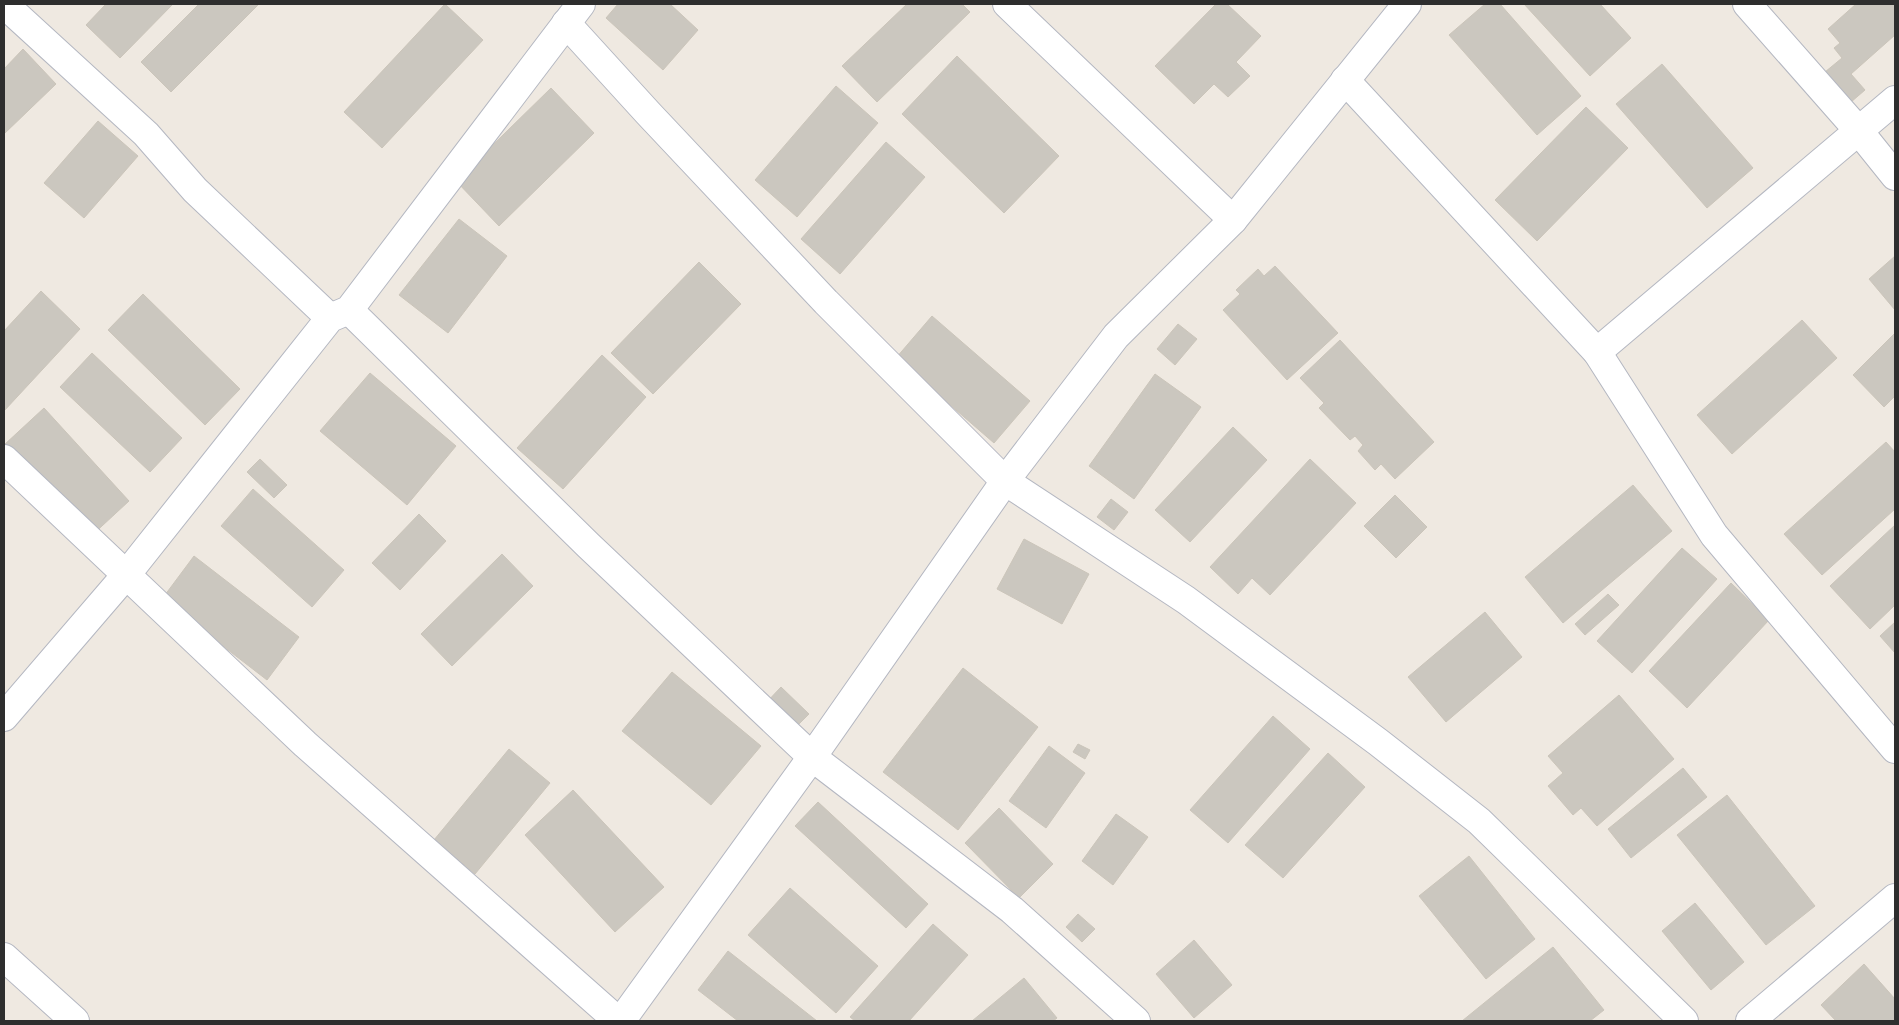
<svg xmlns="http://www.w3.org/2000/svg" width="1899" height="1025" font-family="'Open Sans',sans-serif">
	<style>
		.building { fill: #cbc7bf; stroke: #cbc5ba }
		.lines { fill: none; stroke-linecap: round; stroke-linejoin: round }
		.minor-casing { stroke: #b4b7c1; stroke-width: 30 }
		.minor { stroke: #fff; stroke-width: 28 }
	</style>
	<rect width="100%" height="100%" fill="#efe9e1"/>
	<!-- building -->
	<g class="building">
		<path d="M106 4H173L120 58 86 25Z"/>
		<path d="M199 4H259L171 92 141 62Z"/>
		<path d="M445 4 483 40 382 148 344 112Z"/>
		<path d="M618 4H670L698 30 663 70 606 18Z"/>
		<path d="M907 4H962L970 12 877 102 842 66Z"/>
		<path d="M1216 4H1227L1261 36 1236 62 1250 76 1228 97 1214 84 1194 104 1155 66Z"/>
		<path d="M1485 4H1500L1581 96 1537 135 1449 35Z"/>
		<path d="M1524 4H1600L1631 38 1590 76Z"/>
		<path d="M1856 4H1895V35L1851 74 1865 90 1851 102 1825 72 1842 58 1834 48 1840 43 1828 29Z"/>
		<path d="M23 49 56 84 4 134V69Z"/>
		<path d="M957 56 1059 156 1004 213 902 114Z"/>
		<path d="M1662 64 1753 168 1707 208 1616 104Z"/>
		<path d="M836 86 878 123 797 217 755 180Z"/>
		<path d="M551 88 594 133 499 226 456 181Z"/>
		<path d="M1586 107 1628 148 1537 241 1495 200Z"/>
		<path d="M98 121 138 156 84 218 44 183Z"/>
		<path d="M886 142 925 177 840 274 801 239Z"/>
		<path d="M459 219 507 256 448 333 399 295Z"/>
		<path d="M1895 256V310L1869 279Z"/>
		<path d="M699 262 741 304 653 394 611 353Z"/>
		<path d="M1275 266 1338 333 1287 380 1223 310 1240 294 1236 290 1258 269 1264 276Z"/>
		<path d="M41 291 80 329 4 411V331Z"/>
		<path d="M143 294 240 389 205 425 108 330Z"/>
		<path d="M932 316 1030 401 994 443 896 358Z"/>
		<path d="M1802 320 1837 358 1732 454 1697 415Z"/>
		<path d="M1178 324 1197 339 1175 365 1157 349Z"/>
		<path d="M1895 333V396L1884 407 1853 375Z"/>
		<path d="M1340 340 1434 442 1395 479 1381 464 1375 470 1358 451 1363 445 1355 436 1350 440 1319 408 1324 403 1300 378Z"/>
		<path d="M92 353 182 438 150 472 60 387Z"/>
		<path d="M602 355 646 397 563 489 517 448Z"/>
		<path d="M370 373 456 446 407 505 320 431Z"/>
		<path d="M1155 374 1201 407 1134 499 1089 466Z"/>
		<path d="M44 408 129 501 89 538 4 445Z"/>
		<path d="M1233 427 1267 460 1190 542 1155 510Z"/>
		<path d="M1886 442 1895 452V509L1822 575 1784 534Z"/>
		<path d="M260 459 287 485 274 498 247 472Z"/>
		<path d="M1310 459 1356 503 1270 595 1252 578 1238 594 1210 567Z"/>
		<path d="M1633 485 1672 531 1563 623 1525 577Z"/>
		<path d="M253 489 344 570 312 607 221 526Z"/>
		<path d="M1395 495 1427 527 1396 558 1364 526Z"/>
		<path d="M1111 499 1128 512 1114 530 1097 517Z"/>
		<path d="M419 514 446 541 400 590 372 563Z"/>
		<path d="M1895 525V605L1870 629 1830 586Z"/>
		<path d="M1024 539 1089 574 1062 624 997 589Z"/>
		<path d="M1682 548 1717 579 1632 673 1597 641Z"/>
		<path d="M502 554 533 586 452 666 421 634Z"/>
		<path d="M194 556 299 637 267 680 162 599Z"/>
		<path d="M1731 583 1769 620 1687 708 1649 671Z"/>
		<path d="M1608 594 1619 605 1585 635 1575 624Z"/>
		<path d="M1485 612 1522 657 1446 722 1408 677Z"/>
		<path d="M1895 622V653L1880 636Z"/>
		<path d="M963 668 1038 727 958 830 883 772Z"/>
		<path d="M672 672 761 746 711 805 622 731Z"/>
		<path d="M781 687 809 714 792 731 765 704Z"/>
		<path d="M1619 695 1674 759 1597 826 1581 808 1573 815 1548 786 1563 773 1548 756Z"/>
		<path d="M1273 716 1310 749 1228 843 1190 810Z"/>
		<path d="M1078 744 1090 750 1085 759 1073 752Z"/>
		<path d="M1049 746 1085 773 1046 828 1009 801Z"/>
		<path d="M509 749 550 783 475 874 434 840Z"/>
		<path d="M1328 753 1365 787 1283 878 1245 845Z"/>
		<path d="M1683 768 1707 797 1631 858 1608 829Z"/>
		<path d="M573 790 664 887 615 932 525 835Z"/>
		<path d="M1727 795 1815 906 1766 945 1677 835Z"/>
		<path d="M818 802 928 904 906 928 795 826Z"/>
		<path d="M999 808 1053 864 1019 898 965 843Z"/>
		<path d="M1116 814 1148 837 1113 885 1082 861Z"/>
		<path d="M1469 856 1535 939 1486 979 1419 896Z"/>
		<path d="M790 888 878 966 836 1013 748 935Z"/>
		<path d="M1695 903 1744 962 1711 990 1662 931Z"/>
		<path d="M1078 914 1095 929 1082 942 1066 927Z"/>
		<path d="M933 924 968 955 909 1021H855L850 1017Z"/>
		<path d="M1194 940 1232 985 1194 1018 1156 974Z"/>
		<path d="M1553 947 1604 1010 1590 1021H1462Z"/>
		<path d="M728 951 817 1021H738L698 990Z"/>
		<path d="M1864 964 1895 999V1021H1836L1821 1005Z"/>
		<path d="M1024 978 1057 1018 1053 1021H972Z"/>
	</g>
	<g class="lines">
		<defs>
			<g id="minor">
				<path d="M4 4 146 134 195 190 330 318"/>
				<path d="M1007 4 1233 220"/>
				<path d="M1747 4 1858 130 1895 176"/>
				<path d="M566 23 648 113 826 302 1005 481 1186 600 1378 742 1479 821 1684 1021"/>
				<path d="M1345 80 1597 352 1895 100"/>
				<path d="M349 310 588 545 812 757 1012 910 1136 1021"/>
				<path d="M1597 352 1714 535 1895 749"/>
				<path d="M4 459 305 744 618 1021"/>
				<path d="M4 717 126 575 330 318 349 310 581 4"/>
				<path d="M4 957 75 1021"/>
				<path d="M621 1021 812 757 1005 481 1116 336 1233 220 1407 4"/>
				<path d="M1750 1021 1895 898"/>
			</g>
		</defs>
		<!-- minor casing -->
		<use href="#minor" class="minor-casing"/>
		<!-- minor -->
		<use href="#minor" class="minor"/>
	</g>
	<!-- border -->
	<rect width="1899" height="1025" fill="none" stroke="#2e2e2e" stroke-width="10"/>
</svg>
